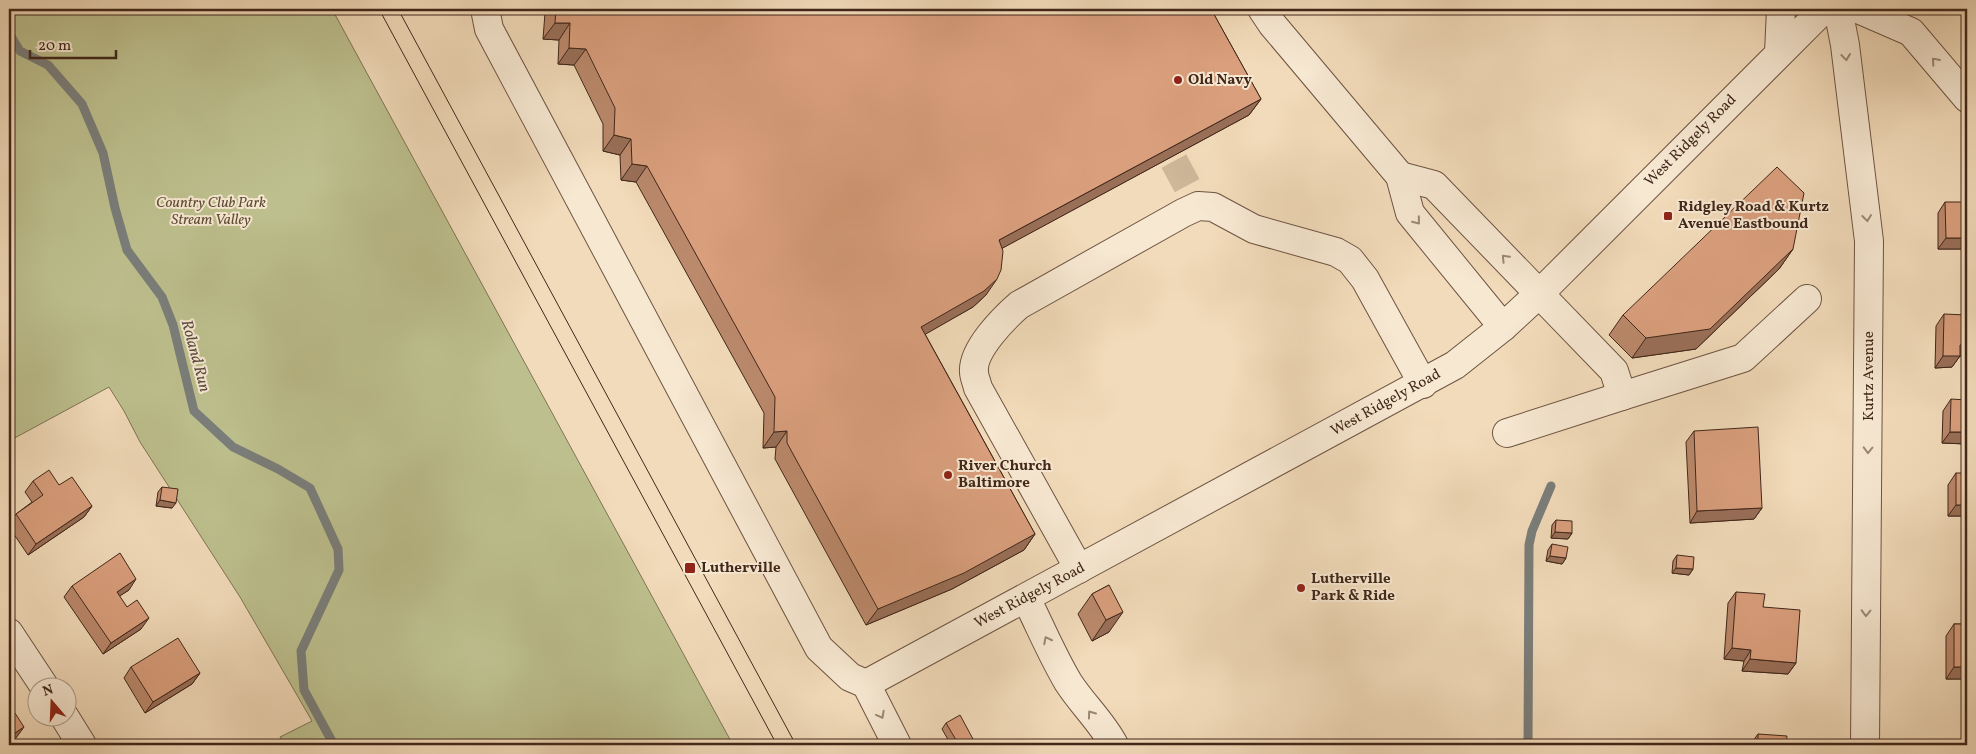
<svg xmlns="http://www.w3.org/2000/svg" width="1976" height="754" font-family="Vollkorn,serif">
	<style>
		.green { fill: #bdc08e; stroke: #7f7454 }
		.lines { fill: none; stroke-linecap: round; stroke-linejoin: round }
		.stream { stroke: #7a7e7b; stroke-width: 9 }
		.minor-tunnel { stroke: #cfb79a; stroke-width: 28; stroke-dasharray: 28 14; stroke-linecap: butt }
		.minor-casing { stroke: #6d5442; stroke-width: 30 }
		.minor { stroke: #f7e8d2; stroke-width: 28 }
		.tram { stroke: #41271a; stroke-width: 1 }
		.wall { fill: #bb896c; stroke: #41271a }
		.shaded-wall { fill: #996f58; stroke: #41271a }
		.building { fill: #da9f7d; stroke: #41271a }
		.oneway { stroke: #9c8876 }
		.poi-dot { fill: #8f2418; stroke: #f7e8d2; stroke-width: 2 }
		.labels { text-anchor: middle; dominant-baseline: central; stroke-width: 4; stroke-linejoin: round; paint-order: stroke }
		.poi-label { font-size: 15px; font-weight: bold; fill: #41271a; stroke: #f7e8d2; text-anchor: start }
		.street-label { font-size: 15px; fill: #41271a; stroke: #f7e8d2 }
		.park-label { font-size: 15px; font-style: italic; fill: #604d37; stroke: #f7e8d2 }
		.water-label { font-size: 16px; font-style: italic; fill: #594b42; stroke: #f7e8d2 }
	</style>
	<rect width="100%" height="100%" fill="#f2dbba"/>
	<filter id="stains"><feTurbulence type="fractalNoise" baseFrequency=".004" numOctaves="4"/><feColorMatrix values="0 0 0 0 .2 0 0 0 0 .09 0 0 0 0 .02 0 0 0 .5 -.17"/></filter>
	<radialGradient id="worn" r=".72"><stop offset=".6" stop-color="#630" stop-opacity="0"/><stop offset="1" stop-color="#630" stop-opacity=".3"/></radialGradient>
	<!-- green -->
	<path class="green" d="M9 9H332L733 745H284L280 737 312 721 240 597 140 442 124 411 109 387 9 441Z"/>
	<g class="lines">
		<!-- stream -->
		<g class="stream">
			<path d="M9 33 20 51 48 65 82 104 103 153 115 208 127 250 162 297 173 325 194 411 233 447 278 469 310 488 338 549 339 570 301 651 304 690 334 745"/>
			<path d="M1528 745 1529 545 1532 531 1551 486"/>
		</g>
		<!-- minor-tunnel -->
		<path class="minor-tunnel" d="M1154 124 1198 206"/>
		<defs>
			<g id="minor">
				<path d="M487 9 486 14 489 29 819 648 850 677 866 684 897 745"/>
				<path d="M1262 9 1272 24 1400 176 1410 213 1503 327"/>
				<path d="M1838 9 1845 45 1869 241 1865 745"/>
				<path d="M1858 9 1911 32 1967 98"/>
				<path d="M1779 53 1781 9"/>
				<path d="M1400 176 1434 185 1614 371 1622 396 1743 358 1807 299"/>
				<path d="M1507 433 1622 396"/>
				<path d="M1079 569 978 388C977 383 974 377 974 372 972 350 1004 318 1019 305L1183 213 1198 206 1213 207 1254 229 1336 252 1350 260 1365 279 1423 384"/>
				<path d="M1026 598C1040 626 1052 655 1068 682 1082 704 1102 722 1114 745"/>
				<path d="M9 633 44 686"/>
				<path d="M866 684 1455 365 1503 327 1540 293 1824 9"/>
				<path d="M64 716 82 745"/>
			</g>
		</defs>
		<!-- minor casing -->
		<use href="#minor" class="minor-casing"/>
		<!-- minor -->
		<use href="#minor" class="minor"/>
		<!-- tram -->
		<g class="tram">
			<path d="M379 9 777 745"/>
			<path d="M398 9 796 745"/>
		</g>
	</g>
	<!-- wall -->
	<g class="wall">
		<path d="M535 9H1211L1261 99 1249 115 1002 248 986 295 973 307 925 334 1035 534 1024 550 952 589 866 625 775 459 776 447 763 448 764 413 636 182 621 180 620 155 603 151V124L574 65 558 64 559 40 543 39 545 13H534Z"/>
		<path d="M1945 202 1967 249H1938V213Z"/>
		<path d="M1793 249 1779 269 1696 349 1632 358 1609 335 1623 315Z"/>
		<path d="M1944 314 1967 356H1960L1952 367 1935 368 1936 326Z"/>
		<path d="M1951 399 1967 444 1942 443 1943 411Z"/>
		<path d="M1694 431 1762 508 1754 519 1690 523 1686 442Z"/>
		<path d="M1956 473 1967 516H1948V485Z"/>
		<path d="M33 481 59 485 92 506 84 517 28 555 9 527V524L16 514 32 502 25 492Z"/>
		<path d="M162 487 172 508 156 506 158 492Z"/>
		<path d="M1556 520 1572 533 1568 539 1551 538 1552 525Z"/>
		<path d="M1552 544 1566 558 1562 564 1546 561 1548 550Z"/>
		<path d="M1677 555 1693 569 1689 575 1672 573 1673 561Z"/>
		<path d="M1109 585V632L1092 641 1078 614 1092 594Z"/>
		<path d="M72 586 129 590 119 596 141 629 103 654 64 597Z"/>
		<path d="M1736 592 1763 607 1796 663 1788 674 1742 671 1744 661 1724 659 1728 603Z"/>
		<path d="M1967 613V679H1946V636L1954 624H1963L1964 618Z"/>
		<path d="M131 667 200 673 192 684 145 713 124 678Z"/>
		<path d="M946 723 973 739 969 745H951L942 729Z"/>
		<path d="M1967 733V745H1962V741Z"/>
		<path d="M1758 734 1786 745H1750Z"/>
	</g>
	<!-- shaded-wall -->
	<g class="shaded-wall">
		<path d="M538 9H548L545 13H534Z"/>
		<path d="M555 23H570L559 40 543 39Z"/>
		<path d="M569 48 586 49 574 65 558 64Z"/>
		<path d="M1261 99 1249 115 988 256 999 240Z"/>
		<path d="M614 135 631 139 620 155 603 151Z"/>
		<path d="M632 164 647 166 636 182 621 180Z"/>
		<path d="M1946 238H1967V249H1938Z"/>
		<path d="M1793 249 1779 269 1696 349 1632 358 1646 338Z"/>
		<path d="M997 279 986 295 973 307 910 343 921 327Z"/>
		<path d="M1960 345H1967V356H1960L1952 367 1935 368 1943 356Z"/>
		<path d="M787 431 776 447 763 448 774 432Z"/>
		<path d="M1950 432H1967V444L1942 443Z"/>
		<path d="M160 500 176 503 172 508 156 506Z"/>
		<path d="M1956 505H1967V516H1948Z"/>
		<path d="M92 506 84 517 28 555 36 544Z"/>
		<path d="M1762 508 1754 519 1690 523 1697 511Z"/>
		<path d="M1555 532 1572 533 1568 539 1551 538Z"/>
		<path d="M1035 534 1024 550 952 589 866 625 878 609Z"/>
		<path d="M1550 556 1566 558 1562 564 1546 561Z"/>
		<path d="M1676 568 1693 569 1689 575 1672 573Z"/>
		<path d="M136 579 129 590 109 603 117 592Z"/>
		<path d="M1123 612 1109 632 1092 641 1106 620Z"/>
		<path d="M149 618 141 629 103 654 111 643Z"/>
		<path d="M1732 648 1751 650 1744 661 1724 659Z"/>
		<path d="M1750 659 1796 663 1788 674 1742 671Z"/>
		<path d="M1954 667H1967V679H1946Z"/>
		<path d="M200 673 192 684 145 713 153 702Z"/>
		<path d="M24 727 16 738 9 743V737Z"/>
		<path d="M973 739 968 745H962Z"/>
	</g>
	<!-- building -->
	<g class="building">
		<path d="M556 9H1211L1261 99 999 240 1003 251 1001 270 997 279 984 291 921 327 1035 534 964 573 878 609 787 443V431L774 432 775 397 647 166 632 164 631 139 614 135 615 108 586 49 569 48 570 23H555Z"/>
		<path d="M1777 167 1804 193 1793 249 1710 329 1646 338 1623 315Z"/>
		<path d="M1945 202H1967V238H1946Z"/>
		<path d="M1944 314 1967 315V345H1960V356H1943Z"/>
		<path d="M1951 399 1967 400V432H1950Z"/>
		<path d="M1758 427 1762 508 1697 511 1694 431Z"/>
		<path d="M49 470 59 485 72 477 92 506 36 544 16 514 43 495 33 481Z"/>
		<rect x="1956" y="473" width="11" height="32"/>
		<path d="M162 487 178 489 176 503 160 500Z"/>
		<path d="M1556 520 1572 521V533L1555 532Z"/>
		<path d="M1552 544 1568 547 1566 558 1550 556Z"/>
		<path d="M120 553 136 579 117 592 127 607 137 600 149 618 111 643 72 586Z"/>
		<path d="M1677 555 1694 557 1693 569 1676 568Z"/>
		<path d="M1109 585 1123 612 1106 620 1092 594Z"/>
		<path d="M1736 592 1765 594 1763 607 1800 610 1796 663 1750 659 1751 650 1732 648Z"/>
		<rect x="1954" y="624" width="13" height="43"/>
		<path d="M178 638 200 673 153 702 131 667Z"/>
		<path d="M9 704 24 727 9 737Z"/>
		<path d="M960 715 973 739 962 745H959L946 723Z"/>
		<path d="M1758 734 1787 736 1786 745H1758Z"/>
	</g>
	<!-- one-way arrows -->
	<defs><path id="oneway-chevron" d="M-2-3.5L2.5 0L-2 3.5" fill="none" stroke-width="1.6" stroke-linecap="round" stroke-linejoin="round" transform="scale(1.25)"/></defs>
	<g class="oneway">
		<use href="#oneway-chevron" transform="translate(1846 57) rotate(83)"/>
		<use href="#oneway-chevron" transform="translate(1935 61) rotate(-131)"/>
		<use href="#oneway-chevron" transform="translate(1867 218) rotate(83)"/>
		<use href="#oneway-chevron" transform="translate(1417 221) rotate(51)"/>
		<use href="#oneway-chevron" transform="translate(1505 258) rotate(-134)"/>
		<use href="#oneway-chevron" transform="translate(1868 450) rotate(91)"/>
		<use href="#oneway-chevron" transform="translate(1866 613) rotate(91)"/>
		<use href="#oneway-chevron" transform="translate(1047 640) rotate(-117)"/>
		<use href="#oneway-chevron" transform="translate(1091 714) rotate(-126)"/>
		<use href="#oneway-chevron" transform="translate(881 715) rotate(62)"/>
	</g>
	<!-- markers -->
	<g class="poi-dot">
		<circle cx="1178" cy="80" r="5"/>
		<rect x="1663" y="211" width="10" height="10" rx="2.5"/>
		<circle cx="948" cy="475" r="5"/>
		<rect x="684" y="562" width="12" height="12" rx="2.5"/>
		<circle cx="1301" cy="588" r="5"/>
	</g>
	<g class="labels">
		<!-- poi labels -->
		<g class="poi-label">
			<text x="1188" y="80">Old Navy</text>
			<text x="1678" y="207">Ridgley Road &amp; Kurtz<tspan x="1678" dy="17">Avenue Eastbound</tspan></text>
			<text x="958" y="466">River Church<tspan x="958" dy="17">Baltimore</tspan></text>
			<text x="701" y="568">Lutherville</text>
			<text x="1311" y="579">Lutherville<tspan x="1311" dy="17">Park &amp; Ride</tspan></text>
		</g>
		<!-- street labels -->
		<g class="street-label">
			<text transform="translate(1691 141) rotate(-45)">West Ridgely Road</text>
			<text transform="translate(1869 376) rotate(-90)">Kurtz Avenue</text>
			<text transform="translate(1386 403) rotate(-29)">West Ridgely Road</text>
			<text transform="translate(1030 596) rotate(-28)">West Ridgely Road</text>
		</g>
		<!-- park labels -->
		<g class="park-label">
			<text x="211" y="203">Country Club Park<tspan x="211" dy="17">Stream Valley</tspan></text>
		</g>
		<!-- water labels -->
		<g class="water-label">
			<text transform="translate(195 356) rotate(75)">Roland Run</text>
		</g>
	</g>
	<!-- margin -->
	<rect width="1976" height="754" fill="none" stroke="#f2dbba" stroke-width="30"/>
	<rect x="10" y="10" width="1956" height="734" fill="none" stroke="#41271a" stroke-width="2.5"/>
	<rect x="15" y="15" width="1946" height="724" fill="none" stroke="#41271a"/>
	<!-- north arrow -->
	<g transform="translate(52 702) rotate(341)"><circle r="24" fill="#f7e8d2" stroke="#ae9b88"/>
	<path d="M0-4L9 19L0 12L-9 19Z" fill="#8f2418"/>
	<text y="-8" font-size="14" font-weight="bold" text-anchor="middle" fill="#41271a">N</text>
	</g>
	<!-- scale -->
	<path d="M30 50v8h86v-8" fill="none" stroke="#41271a" stroke-width="2.5"/>
	<text x="38" y="50" font-size="15" fill="#41271a" stroke="#f7e8d2" stroke-width="4" paint-order="stroke">20 m</text>
	<rect width="100%" height="100%" filter="url(#stains)"/>
	<rect width="100%" height="100%" fill="url(#worn)"/>
</svg>
